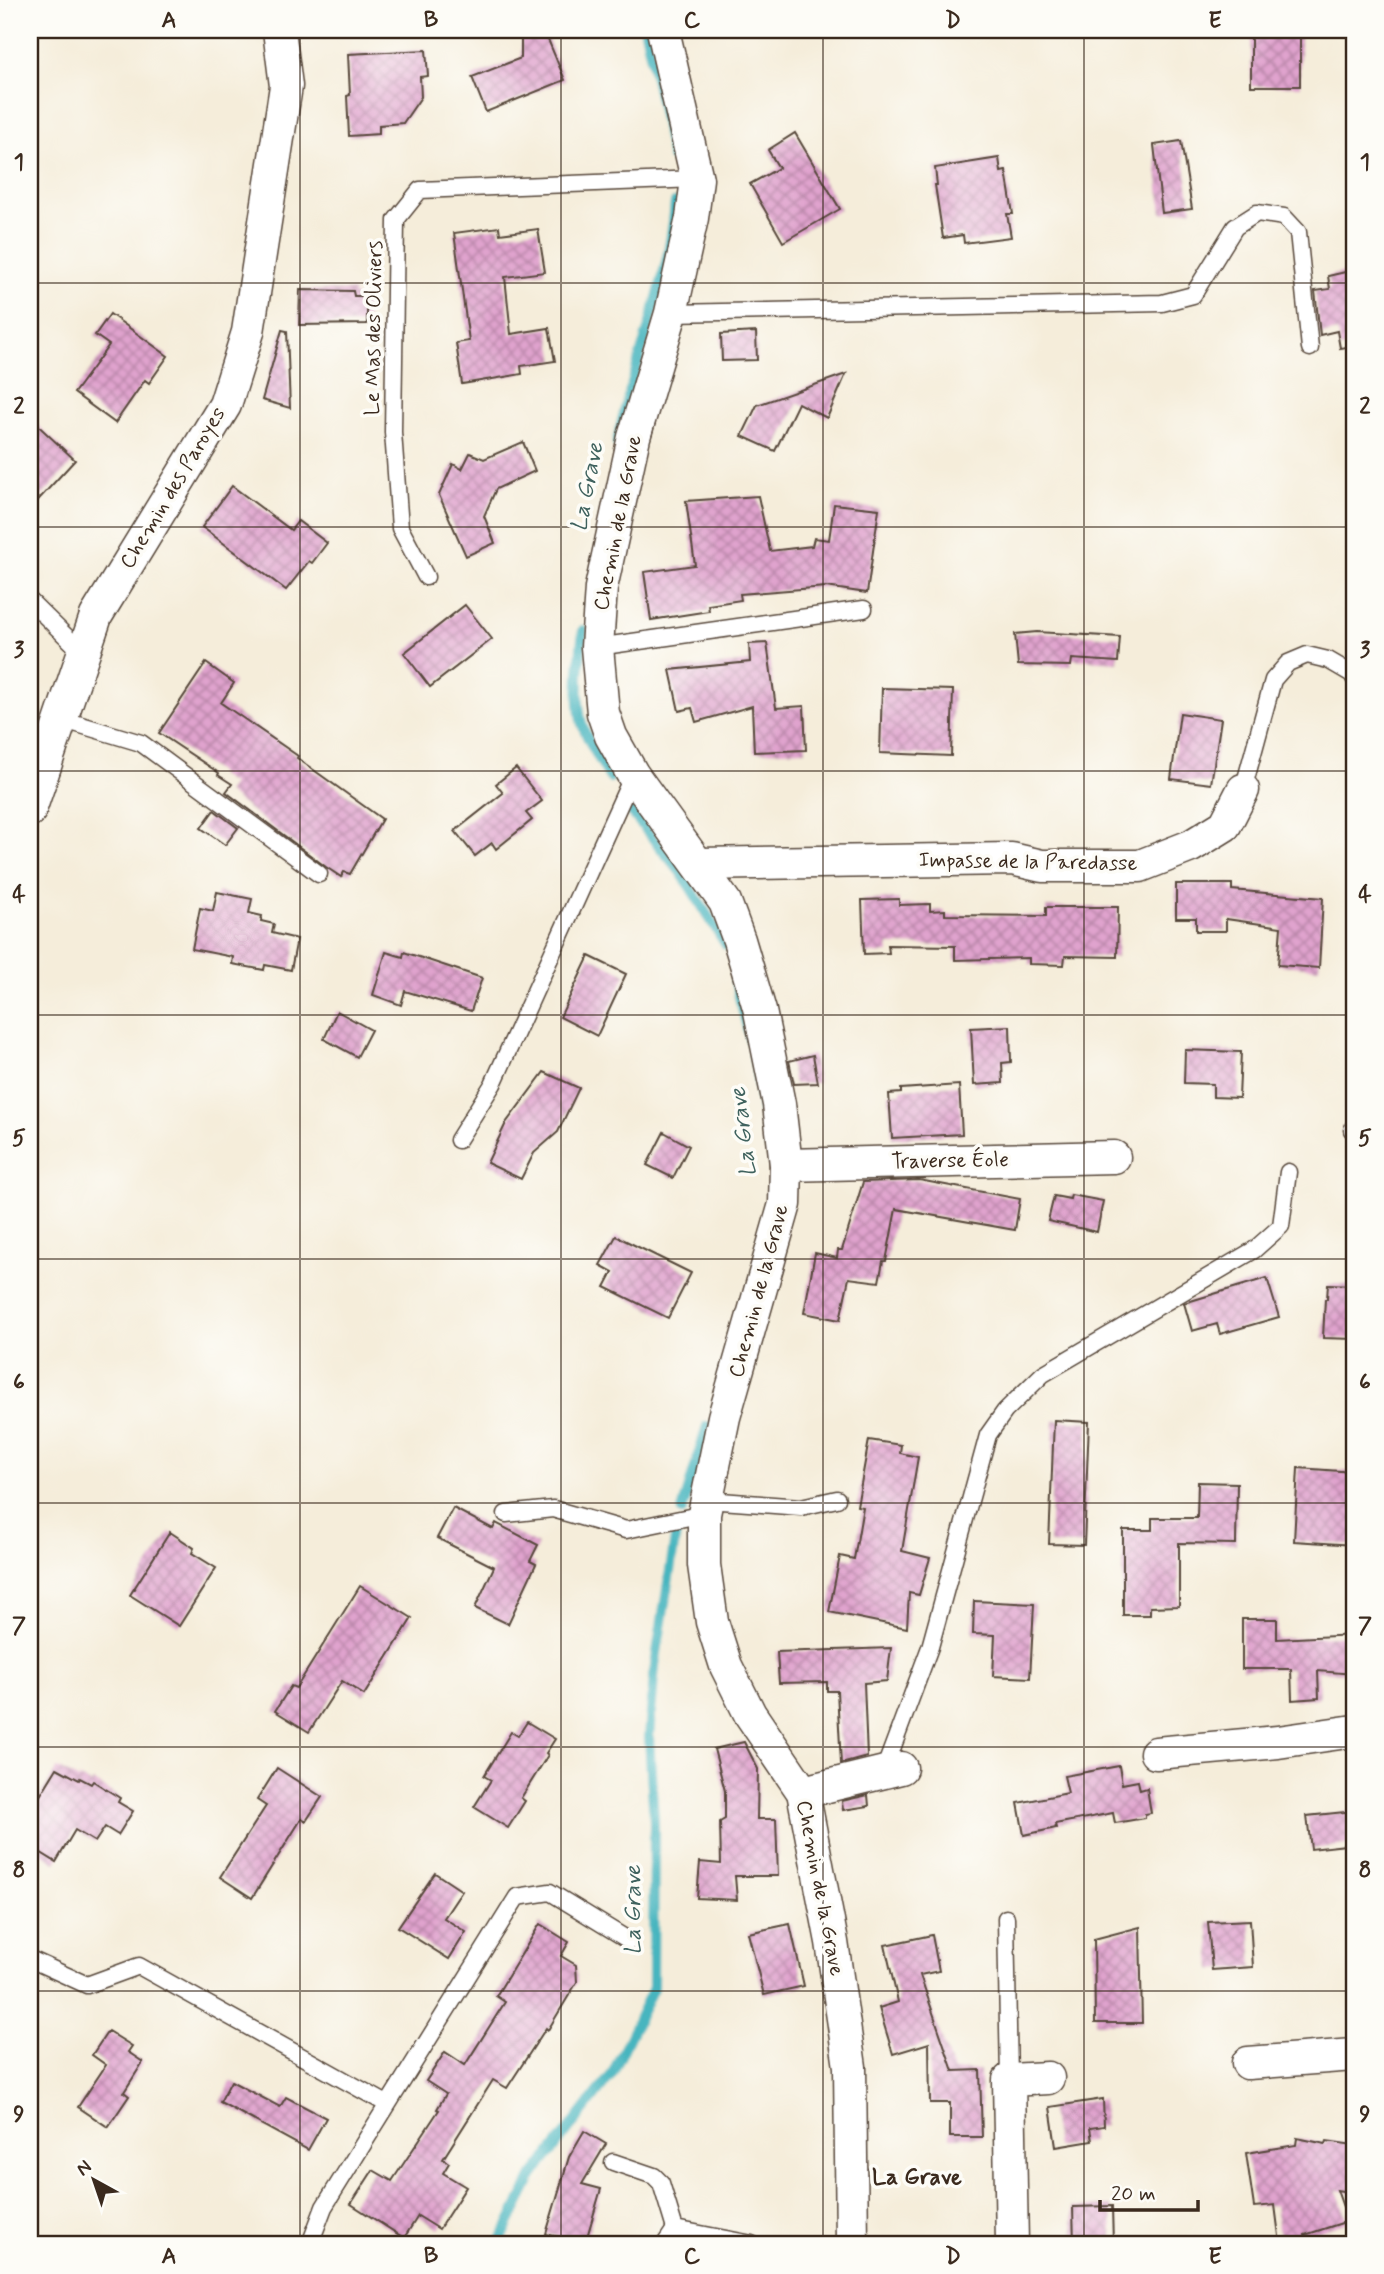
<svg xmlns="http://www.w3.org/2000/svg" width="1384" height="2274" font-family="Mynerve,sans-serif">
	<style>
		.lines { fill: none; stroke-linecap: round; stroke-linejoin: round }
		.stream { stroke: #46b5bf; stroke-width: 10 }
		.building { fill: url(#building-cross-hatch) }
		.lane-casing { stroke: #57473a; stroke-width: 19 }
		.street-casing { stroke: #57473a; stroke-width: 35 }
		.lane { stroke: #fff; stroke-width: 16 }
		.street { stroke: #fff; stroke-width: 32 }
		.grid { fill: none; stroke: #3b2a1e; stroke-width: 2; stroke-opacity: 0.55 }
		.labels { text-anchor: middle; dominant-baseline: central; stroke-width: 7; stroke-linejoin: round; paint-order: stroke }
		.street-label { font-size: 21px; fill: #3b2a1e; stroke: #fdfcf7 }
		.water-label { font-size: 23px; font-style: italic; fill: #3f625e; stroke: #fdfcf7 }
		.neighbourhood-label { font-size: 23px; font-weight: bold; fill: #3b2a1e; stroke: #fdfcf7 }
		.neatline { fill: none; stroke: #3b2a1e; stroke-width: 2.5 }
		.grid-label { font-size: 23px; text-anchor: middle; font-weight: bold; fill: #3b2a1e }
	</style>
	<defs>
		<pattern id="building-cross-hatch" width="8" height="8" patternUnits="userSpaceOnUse" patternTransform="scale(1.75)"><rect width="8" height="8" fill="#e0a3ce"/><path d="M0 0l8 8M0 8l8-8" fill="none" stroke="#b785a7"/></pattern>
	</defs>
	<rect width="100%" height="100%" fill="#fdfcf7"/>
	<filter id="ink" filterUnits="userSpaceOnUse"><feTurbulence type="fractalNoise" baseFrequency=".0143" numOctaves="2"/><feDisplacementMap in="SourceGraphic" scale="14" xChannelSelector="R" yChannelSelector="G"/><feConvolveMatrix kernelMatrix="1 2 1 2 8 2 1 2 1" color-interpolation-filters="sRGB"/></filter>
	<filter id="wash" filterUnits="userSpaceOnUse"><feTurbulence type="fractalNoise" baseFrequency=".00686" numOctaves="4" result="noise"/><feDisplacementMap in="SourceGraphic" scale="28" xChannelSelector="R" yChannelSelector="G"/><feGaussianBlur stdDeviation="1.57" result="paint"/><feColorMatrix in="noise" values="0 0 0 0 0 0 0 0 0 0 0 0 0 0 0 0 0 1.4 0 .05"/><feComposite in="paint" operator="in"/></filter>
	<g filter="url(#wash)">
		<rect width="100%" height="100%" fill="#f5edda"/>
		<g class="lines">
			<!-- stream -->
			<g class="stream">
				<path d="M645 30 672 157"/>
				<path d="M617 443C633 362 669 286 675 203"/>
				<path d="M583 630C580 655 575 700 582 724 588 743 600 760 610 778"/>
				<path d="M631 812 682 874 726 945"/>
				<path d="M735 980 753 1051 768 1144"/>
				<path d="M682 1511 707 1426"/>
				<path d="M499 2244 533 2176 612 2074 653 1988 654 1821 649 1737 655 1665 676 1533"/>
			</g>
		</g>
		<g id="blocks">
			<!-- building -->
			<g class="building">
				<rect x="1251" y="30" width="49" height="56"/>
				<path d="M521 37H547L565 80 486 112 472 77 521 58Z"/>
				<path d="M426 50 428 76 420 77 421 97 403 123 379 125V134L349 136 347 96 350 95 348 54Z"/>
				<path d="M795 133 840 209 783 242 750 184 779 168 768 150Z"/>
				<path d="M1181 141 1192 209 1162 213 1154 145Z"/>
				<path d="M999 158 1001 172 1006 171 1013 214H1007L1011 237 964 243 963 235 943 238 935 185H937L935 168Z"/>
				<path d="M499 227 500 234 538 229 545 272 505 277 511 334 549 328 555 361 521 366 522 374 462 384 456 343 469 341 454 233Z"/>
				<path d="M1354 270V346L1340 348 1337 331 1320 335 1315 291 1330 289 1328 276Z"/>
				<path d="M300 290 353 291 354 296H367V324L299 325Z"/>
				<path d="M110 314 168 356 149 383 145 380 115 423 74 393 109 345 95 335Z"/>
				<path d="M282 330 287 331 290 408 262 400Z"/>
				<path d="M756 332 757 360 722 361 721 334Z"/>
				<path d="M846 374 827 418 798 403 775 451 742 436 757 405Z"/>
				<path d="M30 418 75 460 30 509Z"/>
				<path d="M523 442 535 471 496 489 484 516 495 543 466 556 439 495 453 464 462 469 470 453 484 459Z"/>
				<path d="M232 486 291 530 298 521 327 543 312 563 309 561 286 590 202 527Z"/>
				<path d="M758 496 770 551 812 546 814 538 829 540 834 504 879 509 867 593 826 587 740 594 741 600 708 605 709 611 651 620 644 572 695 565 686 501Z"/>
				<path d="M465 605 492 639 430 687 404 653Z"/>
				<path d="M1037 632 1120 637 1118 662 1072 659 1071 666 1018 665 1015 634Z"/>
				<path d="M767 643 776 708 804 706 806 750 754 752 752 706 696 722 692 708 679 711 670 670 750 662 749 644Z"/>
				<path d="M206 663 234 683 221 703 298 756 297 758 382 819 350 874 344 872 341 877 326 867 226 792 232 784 218 775 219 773 159 733Z"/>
				<path d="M882 688 953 690 951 756 880 753Z"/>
				<path d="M1180 713 1221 719 1211 784 1171 779Z"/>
				<path d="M516 768 542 801 526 813 532 820 496 849 492 843 475 856 455 831 503 793 496 784Z"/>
				<path d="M214 810 238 828 225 845 201 828Z"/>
				<path d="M1176 884H1232V890L1323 898 1319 968 1278 965 1281 927 1226 919V931H1196V918H1176Z"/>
				<path d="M217 892 252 899 249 913 262 916 261 921 274 924 272 933 297 939 291 970 265 965 264 970 232 964 233 957 192 949 200 908 213 911Z"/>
				<path d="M899 899V905L930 904V911L945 910V915L1046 916V907H1118L1117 957 1065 956 1064 965 1029 964V958L955 960V946L888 945 889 953 864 954 862 900Z"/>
				<path d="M386 952 403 957 404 952 482 978 471 1011 405 991 401 1005 373 995Z"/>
				<path d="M589 956 626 974 597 1036 560 1017Z"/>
				<path d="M337 1011 371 1030 357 1057 324 1039Z"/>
				<path d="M1010 1026 1011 1062 1002 1063 1003 1083 974 1085 971 1028Z"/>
				<path d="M1185 1050 1241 1052 1239 1098 1213 1097V1084L1184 1083Z"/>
				<path d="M813 1055 818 1083 794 1084 789 1061Z"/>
				<path d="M544 1072 579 1088 558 1132 534 1153 521 1179 487 1163 506 1123Z"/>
				<path d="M959 1085 962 1134 892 1138 889 1094 901 1093V1089Z"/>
				<path d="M664 1132 689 1146 673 1178 647 1165Z"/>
				<path d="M919 1180 1020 1199 1015 1230 896 1209 886 1261H883L879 1282 849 1278 840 1320 804 1313 815 1253 837 1258 838 1250H842L863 1182Z"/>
				<path d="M1071 1195 1103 1201 1097 1232 1048 1221 1054 1196 1070 1199Z"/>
				<path d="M616 1236 691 1273 668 1318 605 1287 613 1272 600 1265Z"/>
				<path d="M1267 1278 1279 1317 1220 1334 1217 1324 1192 1331 1184 1303Z"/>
				<path d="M1328 1284 1354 1285V1339L1323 1338 1325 1299H1327Z"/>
				<path d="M1054 1420 1089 1422 1084 1545 1049 1544Z"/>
				<path d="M869 1440 901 1445 900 1453 918 1457 902 1551 930 1558 919 1595 909 1593 907 1628 829 1612 840 1556 854 1559 863 1507 857 1506Z"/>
				<path d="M1298 1468 1354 1472V1545L1294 1541Z"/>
				<path d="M1198 1482 1237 1483 1236 1544 1179 1543V1606L1150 1607V1615H1123V1530H1152V1518H1197Z"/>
				<path d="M453 1508 493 1529 496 1523 538 1545 530 1561 536 1564 508 1624 475 1608 494 1567 437 1538Z"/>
				<path d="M170 1532 194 1548 192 1553 216 1568 179 1626 130 1595Z"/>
				<path d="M360 1586 412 1618 364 1695 342 1681 309 1732 275 1711 291 1686 296 1688Z"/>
				<path d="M974 1601 1034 1604 1030 1678 993 1676 995 1635 973 1634Z"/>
				<path d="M1242 1619H1277V1639L1354 1635V1674L1318 1671 1319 1698 1292 1700 1291 1669H1242Z"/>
				<path d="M891 1648 887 1681 864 1683 867 1757 841 1764 837 1691H827V1682L779 1683 777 1652Z"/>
				<path d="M527 1722 555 1739 546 1753 548 1755 521 1798 525 1801 508 1828 474 1807 491 1780 484 1776 511 1732 518 1736Z"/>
				<path d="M744 1742 758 1769 757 1819H776L778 1876H735L737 1900 697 1898 700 1862 721 1864 720 1822 725 1819V1791L714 1749Z"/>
				<path d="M1119 1766 1122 1784 1138 1781 1140 1790 1147 1788 1151 1813 1145 1814V1818L1115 1823 1113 1813 1055 1824 1056 1828 1024 1835 1018 1803 1068 1793 1064 1776Z"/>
				<path d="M57 1768 79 1780 80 1778 91 1784 93 1781 120 1798 118 1802 133 1811 118 1835 105 1827 95 1842 75 1830 56 1862 30 1846V1812Z"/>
				<path d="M277 1768 322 1797 306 1821 302 1818 252 1898 220 1877 266 1806 257 1800Z"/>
				<path d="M868 1795 869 1806 843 1810 842 1801Z"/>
				<path d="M1354 1811V1844L1311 1849 1307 1816Z"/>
				<path d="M435 1873 462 1891 444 1918 466 1932 449 1959 398 1927Z"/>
				<path d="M1250 1920 1253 1967 1212 1970 1208 1922Z"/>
				<path d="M540 1924 569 1942 561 1956 576 1965 577 1982 548 2030 546 2028 507 2088 493 2080 443 2159 449 2163 443 2173 466 2187 439 2229 418 2216 404 2238 351 2204 373 2170 392 2181 439 2110 437 2109 446 2094 426 2081 445 2052 465 2065 505 2002 496 1996Z"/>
				<path d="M790 1924 804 1986 764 1995 748 1933Z"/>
				<path d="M1140 1927 1142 2023H1095L1094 1939Z"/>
				<path d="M932 1935 939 1971 920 1975 953 2071 980 2070 982 2137H950V2103H930L929 2043 893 2054 879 2008 898 2002 885 1945Z"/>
				<path d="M108 2031 132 2046 128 2052 143 2062 124 2092 129 2096 108 2127 78 2107 106 2065 92 2055Z"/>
				<path d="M231 2081 280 2107 286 2097 326 2118 308 2150 220 2102Z"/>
				<path d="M1103 2099 1104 2126 1090 2128 1092 2141 1056 2147 1050 2107Z"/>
				<path d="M584 2131 606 2144 582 2184 601 2189 585 2244 546 2234 569 2157Z"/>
				<path d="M1297 2138 1326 2144 1327 2141 1354 2145V2193L1337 2190 1348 2221 1305 2235 1307 2244H1280L1275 2205 1254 2207 1246 2153 1296 2145Z"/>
				<path d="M1112 2206 1113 2244H1074L1073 2207Z"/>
			</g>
		</g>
	</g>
	<g filter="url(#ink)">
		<use href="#blocks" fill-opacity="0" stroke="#57473a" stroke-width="2"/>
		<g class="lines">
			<defs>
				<g id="lane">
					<path d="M671 313 1162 303 1193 295 1235 227 1257 213 1284 217 1298 232 1310 348"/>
					<path d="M426 577 400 528 393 432 396 220 420 190 697 179"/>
					<path d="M30 601 83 653"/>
					<path d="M597 647 864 609"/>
					<path d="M61 719 141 743 319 874"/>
					<path d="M1243 790 1273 680 1288 663 1307 655 1328 660 1352 674 1354 678"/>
					<path d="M1352 1130H1354"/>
					<path d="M458 1140 493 1084 633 775"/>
					<path d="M707 1500 801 1507 837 1499"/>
					<path d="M506 1514 553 1509 626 1530 704 1514"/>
					<path d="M883 1773 930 1647 988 1435 1005 1411 1043 1374 1254 1250 1281 1226 1288 1172"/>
					<path d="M1006 1918 1009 2080"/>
					<path d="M30 1959 87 1985 139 1966 387 2104"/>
					<path d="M613 2162 654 2176 661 2183 675 2229 752 2244"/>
					<path d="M310 2244 324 2207 517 1897 550 1892 630 1941"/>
					<path d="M665 2244 675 2229"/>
				</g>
				<g id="street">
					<path d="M663 30 697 179 692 218 671 313 634 437 601 588 597 647 603 713 611 736 633 775 725 902 739 940 760 1011 779 1104 786 1165 785 1204 724 1417 704 1514V1565L712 1622 726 1666 750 1714 803 1792 832 1942 850 2067 852 2244"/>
					<path d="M30 810 96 616 225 405 248 332 286 86 279 30"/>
					<path d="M699 864 1012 859 1042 866H1140L1191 846 1225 825 1243 790"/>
					<path d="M786 1165 1114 1157"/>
					<path d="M1156 1753 1278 1742 1354 1731"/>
					<path d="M803 1792 901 1768"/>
					<path d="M1248 2063 1354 2055"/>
					<path d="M1012 2244 1009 2080 1048 2078"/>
				</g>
			</defs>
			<!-- lane casing -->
			<use href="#lane" class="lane-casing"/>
			<!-- street casing -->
			<use href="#street" class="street-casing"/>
			<!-- lane -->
			<use href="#lane" class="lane"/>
			<!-- street -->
			<use href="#street" class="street"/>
		</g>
	</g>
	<!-- grid -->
	<path class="grid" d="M300 30V2244M561 30V2244M823 30V2244M1084 30V2244M30 283H1354M30 527H1354M30 771H1354M30 1015H1354M30 1259H1354M30 1503H1354M30 1747H1354M30 1991H1354"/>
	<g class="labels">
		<!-- street labels -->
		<g class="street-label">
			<text transform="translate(374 328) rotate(-89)">Le Mas des Oliviers</text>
			<text transform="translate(173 488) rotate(-59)">Chemin des Paroyes</text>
			<text transform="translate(618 523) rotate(-79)">Chemin de la Grave</text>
			<text transform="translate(1028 862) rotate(1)">Impasse de la Paredasse</text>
			<text transform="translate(950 1161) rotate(-1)">Traverse Éole</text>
			<text transform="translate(759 1291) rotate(-75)">Chemin de la Grave</text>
			<text transform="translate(820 1888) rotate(79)">Chemin de la Grave</text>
		</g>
		<!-- water labels -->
		<g class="water-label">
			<text transform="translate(588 487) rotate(-79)">La Grave</text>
			<text transform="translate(744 1132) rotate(-97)">La Grave</text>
			<text transform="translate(634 1910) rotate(-90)">La Grave</text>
		</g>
		<!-- neighbourhood labels -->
		<g class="neighbourhood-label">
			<text x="917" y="2178">La Grave</text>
		</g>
	</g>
	<!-- margin -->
	<rect width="1384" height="2274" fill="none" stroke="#fdfcf7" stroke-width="77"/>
	<!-- north arrow -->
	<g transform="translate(94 2180) rotate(320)" stroke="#fdfcf7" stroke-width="5" paint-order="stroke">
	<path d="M0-5L12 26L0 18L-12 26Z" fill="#3b2a1e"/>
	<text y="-10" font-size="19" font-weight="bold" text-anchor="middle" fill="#3b2a1e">N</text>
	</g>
	<!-- scale -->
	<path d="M1100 2200v10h98v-10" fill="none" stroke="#3b2a1e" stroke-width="3.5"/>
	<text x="1111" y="2200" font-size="21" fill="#3b2a1e" stroke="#fdfcf7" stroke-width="5" paint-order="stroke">20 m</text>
	<rect x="38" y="38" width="1308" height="2198" class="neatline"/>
	<g class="grid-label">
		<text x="169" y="27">A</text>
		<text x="431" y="27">B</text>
		<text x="692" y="27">C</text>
		<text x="953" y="27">D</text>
		<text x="1215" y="27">E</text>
		<text x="19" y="169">1</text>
		<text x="1365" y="169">1</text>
		<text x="19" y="413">2</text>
		<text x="1365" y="413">2</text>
		<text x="19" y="657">3</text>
		<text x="1365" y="657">3</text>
		<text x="19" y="901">4</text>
		<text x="1365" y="901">4</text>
		<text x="19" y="1145">5</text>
		<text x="1365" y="1145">5</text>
		<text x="19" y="1389">6</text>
		<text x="1365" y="1389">6</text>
		<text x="19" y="1633">7</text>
		<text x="1365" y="1633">7</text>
		<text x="19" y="1877">8</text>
		<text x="1365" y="1877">8</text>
		<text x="19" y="2121">9</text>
		<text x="1365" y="2121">9</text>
		<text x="169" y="2263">A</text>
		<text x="431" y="2263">B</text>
		<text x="692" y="2263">C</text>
		<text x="953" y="2263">D</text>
		<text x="1215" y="2263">E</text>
	</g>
</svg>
